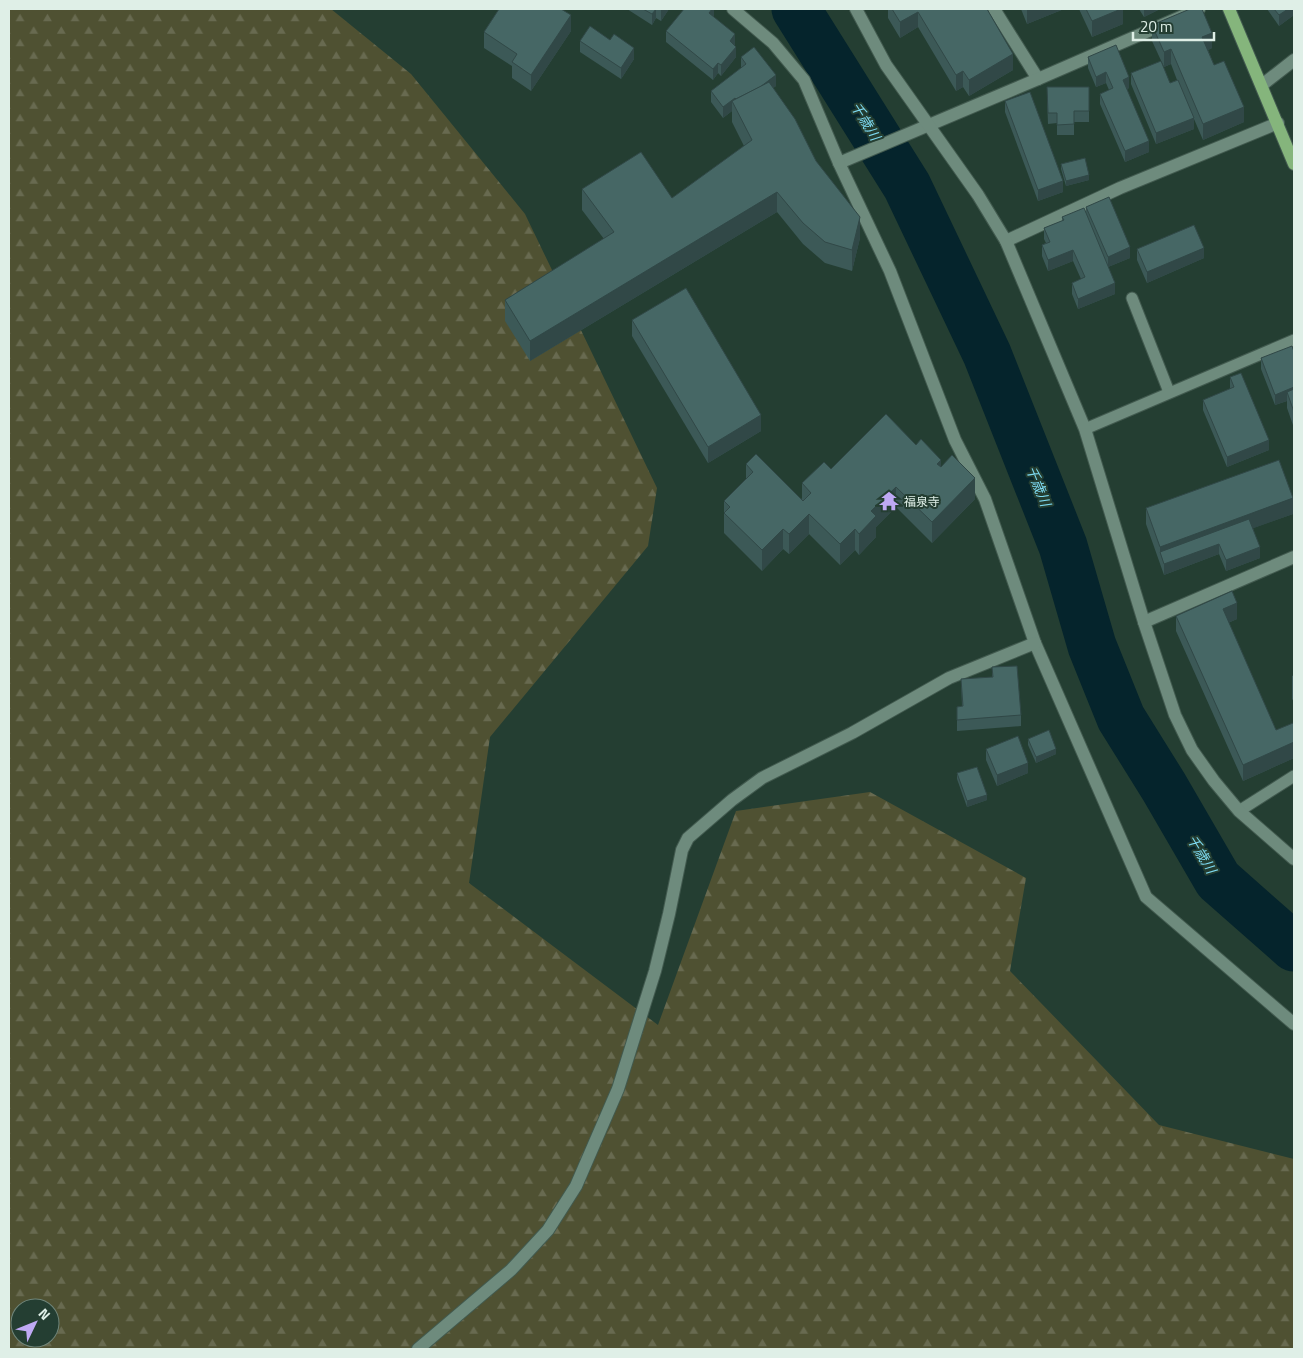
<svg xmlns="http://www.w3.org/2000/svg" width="1303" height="1358" font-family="'Titillium Web','Noto Sans JP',sans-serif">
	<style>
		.forest { fill: url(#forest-firs); fill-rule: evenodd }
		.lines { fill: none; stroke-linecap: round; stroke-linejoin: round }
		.river { stroke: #05242c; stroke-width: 49 }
		.service-casing { stroke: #425a4f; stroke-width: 13 }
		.minor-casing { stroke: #425a4f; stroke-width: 14 }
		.tertiary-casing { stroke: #425a4f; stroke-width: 14 }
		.primary-casing { stroke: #425a4f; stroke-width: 14 }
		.service { stroke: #6e8b7d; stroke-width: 11 }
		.minor { stroke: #6e8b7d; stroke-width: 12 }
		.tertiary { stroke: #6e8b7d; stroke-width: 12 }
		.primary { stroke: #85b57c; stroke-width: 12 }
		.wall { fill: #3c5957 }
		.shaded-wall { fill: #314847 }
		.building { fill: #466765; stroke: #314847 }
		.labels { text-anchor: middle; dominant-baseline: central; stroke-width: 4; stroke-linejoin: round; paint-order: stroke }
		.poi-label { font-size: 12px; fill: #dfefe7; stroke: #243e32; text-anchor: start }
		.water-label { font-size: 14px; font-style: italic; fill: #7ddaf2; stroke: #243e32 }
	</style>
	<defs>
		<pattern id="forest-firs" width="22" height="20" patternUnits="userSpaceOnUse" patternTransform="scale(1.25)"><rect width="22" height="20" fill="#4f5132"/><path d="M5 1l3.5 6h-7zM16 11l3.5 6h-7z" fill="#686a50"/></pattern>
	</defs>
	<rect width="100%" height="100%" fill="#243e32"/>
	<!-- forest -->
	<path class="forest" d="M9 9H331L411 74 525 214 657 488 648 546 490 737 469 883 658 1025 736 811 870 792 1026 878 1010 971 1159 1125 1294 1159V1349H9ZM20 1308H50V1338H20Z"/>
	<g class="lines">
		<!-- river -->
		<path class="river" d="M796 9 907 186 987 354 1063 546 1092 646 1121 718 1164 787 1218 880 1294 947"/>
		<defs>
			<g id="service">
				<path d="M1132 298 1169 392"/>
				<path d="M1085 429 1294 340"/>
				<path d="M1239 811 1294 776"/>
			</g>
			<g id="minor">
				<path d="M994 9 1038 79"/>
				<path d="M1199 9 1038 79 839 163 890 271 955 440 985 499 1035 643 1146 897 1294 1024"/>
				<path d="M1262 85 1294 60"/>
				<path d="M1006 241 1120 188 1278 123"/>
				<path d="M1144 622 1294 557"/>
				<path d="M418 1349 511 1270 548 1230 576 1186 618 1089 655 971 669 914 682 850 688 838 732 800 762 778 852 733 949 678 1035 643"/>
			</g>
			<g id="tertiary">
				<path d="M733 9 773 43 804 80 839 163"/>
				<path d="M856 9 886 65 978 195 1006 241 1085 429 1144 622 1175 715 1192 750 1214 781 1239 811 1294 859"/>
			</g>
			<path id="primary" d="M1229 9 1294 164"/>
		</defs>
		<!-- service casing -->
		<use href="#service" class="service-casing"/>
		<!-- minor casing -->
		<use href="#minor" class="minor-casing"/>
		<!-- tertiary casing -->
		<use href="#tertiary" class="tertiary-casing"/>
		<!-- primary casing -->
		<use href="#primary" class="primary-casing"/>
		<!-- service -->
		<use href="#service" class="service"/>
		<!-- minor -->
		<use href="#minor" class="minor"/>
		<!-- tertiary -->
		<use href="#tertiary" class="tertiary"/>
		<!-- primary -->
		<use href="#primary" class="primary"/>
	</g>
	<!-- wall -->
	<g class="wall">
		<path d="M627 9H669L661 21 656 18 652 25Z"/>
		<path d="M714 9V17L735 45 736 57 721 76 718 73 713 80 666 42V31Z"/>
		<path d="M888 9H987L1013 70 969 96 963 87 956 91 918 27 900 38 888 18Z"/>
		<path d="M1021 9H1064L1027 24Z"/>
		<path d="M1079 9H1123V24L1092 37Z"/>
		<path d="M1139 9H1160L1144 17Z"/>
		<path d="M1267 9H1294V15L1279 26Z"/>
		<path d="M1152 25 1212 48 1208 50 1214 65 1244 122 1203 140 1191 112 1194 129 1156 144 1131 84V73L1170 83 1177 80 1171 64 1164 67 1152 41Z"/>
		<path d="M571 31 531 91 512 78V66L484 48V32Z"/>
		<path d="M580 41 634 59 621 79 580 52Z"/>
		<path d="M741 57 776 86 773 88 816 161 860 238 852 271 825 263 803 244 777 212 530 361 505 321V300L604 239 582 210V189L672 198 744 146 732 122V111L723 118 711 102V91L741 68Z"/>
		<path d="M1088 57 1129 88 1127 89 1149 152 1125 162 1100 104V94L1109 90 1106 83 1096 87 1088 68Z"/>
		<path d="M1089 87V122H1074V135H1057V123L1048 124 1047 98Z"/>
		<path d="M1005 101 1063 192 1038 201 1005 112Z"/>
		<path d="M1061 164 1089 180 1066 186 1061 169Z"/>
		<path d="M1086 207 1130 258 1108 267 1115 294 1078 309 1072 294V283L1081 279 1073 261 1048 271 1042 256V245L1046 243 1044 239V228L1062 221V217L1086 214Z"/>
		<path d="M1137 249 1204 258 1147 283 1137 260Z"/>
		<path d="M632 320 761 431 708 463 632 336Z"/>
		<path d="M1294 352V428L1287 408V401L1275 405 1261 369V358Z"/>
		<path d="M1230 377 1269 450 1227 467 1203 410V400L1230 389Z"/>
		<path d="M916 445 975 499 932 543 896 507 876 527V537L859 555 855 550 840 565 809 534 789 554 783 549 762 571 724 533V501L746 479V464L802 499V483L831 469Z"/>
		<path d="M1146 508 1293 514 1253 528 1260 558 1226 571 1219 554 1164 575 1146 524Z"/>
		<path d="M1176 616 1237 619 1228 623 1276 730 1294 726V758L1243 781 1176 631Z"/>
		<path d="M992 667 1021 715V726L957 731V707L962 706 961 679 992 677Z"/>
		<path d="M1294 675V702L1292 699V676Z"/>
		<path d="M1028 739 1056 754 1036 763 1028 745Z"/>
		<path d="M986 749 1028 773 997 786 986 760Z"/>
		<path d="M957 773 987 800 967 807 957 779Z"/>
	</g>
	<!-- shaded-wall -->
	<g class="shaded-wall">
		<path d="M656 9V18L652 25V14Z"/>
		<path d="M662 9H669L661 21V10Z"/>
		<path d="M712 9H714V16L709 24V13Z"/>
		<path d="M1027 9H1064L1027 24Z"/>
		<path d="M1121 9H1123V24L1092 37V21Z"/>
		<path d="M1144 9H1160L1144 17Z"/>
		<path d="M1288 9H1294V15L1279 26V15Z"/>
		<path d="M918 12V27L900 38V22Z"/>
		<path d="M571 15V31L531 91V75Z"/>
		<path d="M1212 33V48L1202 53V37Z"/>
		<path d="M735 34V45L730 52V41Z"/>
		<path d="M736 47V57L721 76V65Z"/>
		<path d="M634 48V59L621 79V68Z"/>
		<path d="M1171 49V64L1164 67V52Z"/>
		<path d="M1013 54V70L969 96V80Z"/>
		<path d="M718 63V73L713 80V69Z"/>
		<path d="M963 71V87L956 91V75Z"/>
		<path d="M1106 72V83L1096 87V77Z"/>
		<path d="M776 75V86L739 114V103Z"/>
		<path d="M1129 77V88L1123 91V80Z"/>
		<path d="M735 98V106L732 101V111L723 118V107Z"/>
		<path d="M1244 107V122L1203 140V124Z"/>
		<path d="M1194 118V129L1156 144V133Z"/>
		<path d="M1149 141V152L1125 162V151Z"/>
		<path d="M1089 175V180L1066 186V181Z"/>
		<path d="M1063 181V192L1038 201V190Z"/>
		<path d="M777 192V212L530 361V341Z"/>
		<path d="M860 217V238L852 271V250Z"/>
		<path d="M1130 247V258L1108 267V257Z"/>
		<path d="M1204 248V258L1147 283V272Z"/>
		<path d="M1073 250V261L1048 271V260Z"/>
		<path d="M1115 283V294L1078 309V299Z"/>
		<path d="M1294 387V398L1287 392V401L1275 405V395Z"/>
		<path d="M761 415V431L708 463V447Z"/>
		<path d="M1269 440V450L1227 467V457Z"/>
		<path d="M941 460V480L937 464Z"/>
		<path d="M975 478V499L932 543V522Z"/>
		<path d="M896 487V507L876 527V537L859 555V534L871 511Z"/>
		<path d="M1293 498V514L1163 561 1160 552V547Z"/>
		<path d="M809 514V534L789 554V534Z"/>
		<path d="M783 529V549L762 571V550Z"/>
		<path d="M855 529V550L840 565V544Z"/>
		<path d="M1219 544V554L1164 575V564Z"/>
		<path d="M1260 547V558L1226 571V560Z"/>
		<path d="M1237 603V619L1223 625V609Z"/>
		<path d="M1294 742V758L1243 781V765Z"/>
		<path d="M1056 749V754L1036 763V757Z"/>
		<path d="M1028 763V773L997 786V775Z"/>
		<path d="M987 795V800L967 807V801Z"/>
	</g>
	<!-- building -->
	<g class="building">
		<path d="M499 9H561L571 15 531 75 512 62 517 54 484 32Z"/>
		<path d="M643 9H656L652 14Z"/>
		<path d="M684 9H712L709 13 735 34 730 41 736 47 721 65 718 63 713 69 666 31Z"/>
		<path d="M892 9H987L1013 54 969 80 963 71 956 75 918 12 900 22Z"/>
		<path d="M1086 9H1121L1092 21Z"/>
		<path d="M1190 9H1202L1212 33 1202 37 1214 65 1224 61 1244 107 1203 124 1171 49 1164 52 1152 25Z"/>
		<path d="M1274 9H1288L1279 15Z"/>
		<path d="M590 26 610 40 614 34 634 48 621 68 580 41Z"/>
		<path d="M1116 45 1129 77 1123 80 1149 141 1125 151 1100 94 1113 88 1106 72 1096 77 1088 57Z"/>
		<path d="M754 47 776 75 760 87 736 99 735 98 723 107 711 91 746 64 741 57Z"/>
		<path d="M1161 61 1170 83 1178 80 1194 118 1156 133 1131 73Z"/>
		<path d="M769 82 795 119 816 161 860 217 852 250 825 242 803 223 777 192 530 341 505 300 614 232 582 189 641 152 672 198 752 140 732 101Z"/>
		<path d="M1047 87H1089V111H1074V124L1057 125V113H1048Z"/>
		<path d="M1030 92 1063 181 1038 190 1005 101Z"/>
		<path d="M1085 158 1089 175 1066 181 1061 164Z"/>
		<path d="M1109 197 1130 247 1108 257 1086 207Z"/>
		<path d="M1084 208 1115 283 1078 299 1072 283 1085 277 1073 250 1048 260 1042 245 1050 242 1044 228 1064 220 1062 217Z"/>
		<path d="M1194 225 1204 248 1147 272 1137 249Z"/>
		<path d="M686 288 761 415 708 447 632 320Z"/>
		<path d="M1292 346 1294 352V387L1275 395 1261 358Z"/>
		<path d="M1241 373 1269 440 1227 457 1203 400 1234 387 1230 377Z"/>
		<path d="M1294 389V412L1287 392Z"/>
		<path d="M886 414 916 445 921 439 941 460 937 464 941 467 952 455 975 478 932 522 896 487 871 511 876 516 859 534 855 529 840 544 809 514 789 534 783 529 762 550 724 513 730 507 724 501 753 472 746 464 756 454 803 501 811 493 802 483 824 462 831 469Z"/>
		<path d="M1279 460 1293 498 1160 547 1146 508Z"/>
		<path d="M1249 519 1260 547 1226 560 1219 544 1164 564 1160 552Z"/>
		<path d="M1232 591 1237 603 1223 609 1276 730 1293 723 1294 726V742L1243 765 1176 616Z"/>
		<path d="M1017 666 1021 715 957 720V707L963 706 961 679 993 677 992 667Z"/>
		<path d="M1049 730 1056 749 1036 757 1028 739Z"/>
		<path d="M1018 736 1028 763 997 775 986 749Z"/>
		<path d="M977 767 987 795 967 801 957 773Z"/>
	</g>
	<!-- icons -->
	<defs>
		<symbol id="temple-bare" viewBox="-9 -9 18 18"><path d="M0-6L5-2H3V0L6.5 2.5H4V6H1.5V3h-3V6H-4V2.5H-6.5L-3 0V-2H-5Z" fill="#bfa9f4" stroke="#243e32" stroke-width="2.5" paint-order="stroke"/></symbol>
	</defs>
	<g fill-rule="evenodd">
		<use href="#temple-bare" x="875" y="487" width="28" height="28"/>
	</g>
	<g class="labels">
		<!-- poi labels -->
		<g class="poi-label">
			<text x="904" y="501">福泉寺</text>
		</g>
		<!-- water labels -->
		<g class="water-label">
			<text transform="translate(866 121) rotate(58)">千歳川</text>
			<text transform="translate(1039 486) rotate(68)">千歳川</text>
			<text transform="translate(1202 854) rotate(59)">千歳川</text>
		</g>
	</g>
	<!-- border -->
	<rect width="1303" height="1358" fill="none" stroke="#dfefe7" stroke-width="20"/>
	<!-- north arrow -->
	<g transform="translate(35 1323) rotate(47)"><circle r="24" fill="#243e32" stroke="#6f857a"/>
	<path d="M0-4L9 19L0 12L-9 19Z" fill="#bfa9f4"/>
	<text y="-8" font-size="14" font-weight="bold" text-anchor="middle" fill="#dfefe7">N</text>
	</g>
	<!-- scale -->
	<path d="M1133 32v8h81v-8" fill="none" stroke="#dfefe7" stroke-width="2.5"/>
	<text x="1140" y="32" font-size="15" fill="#dfefe7" stroke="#243e32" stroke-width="4" paint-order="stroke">20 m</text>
</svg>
